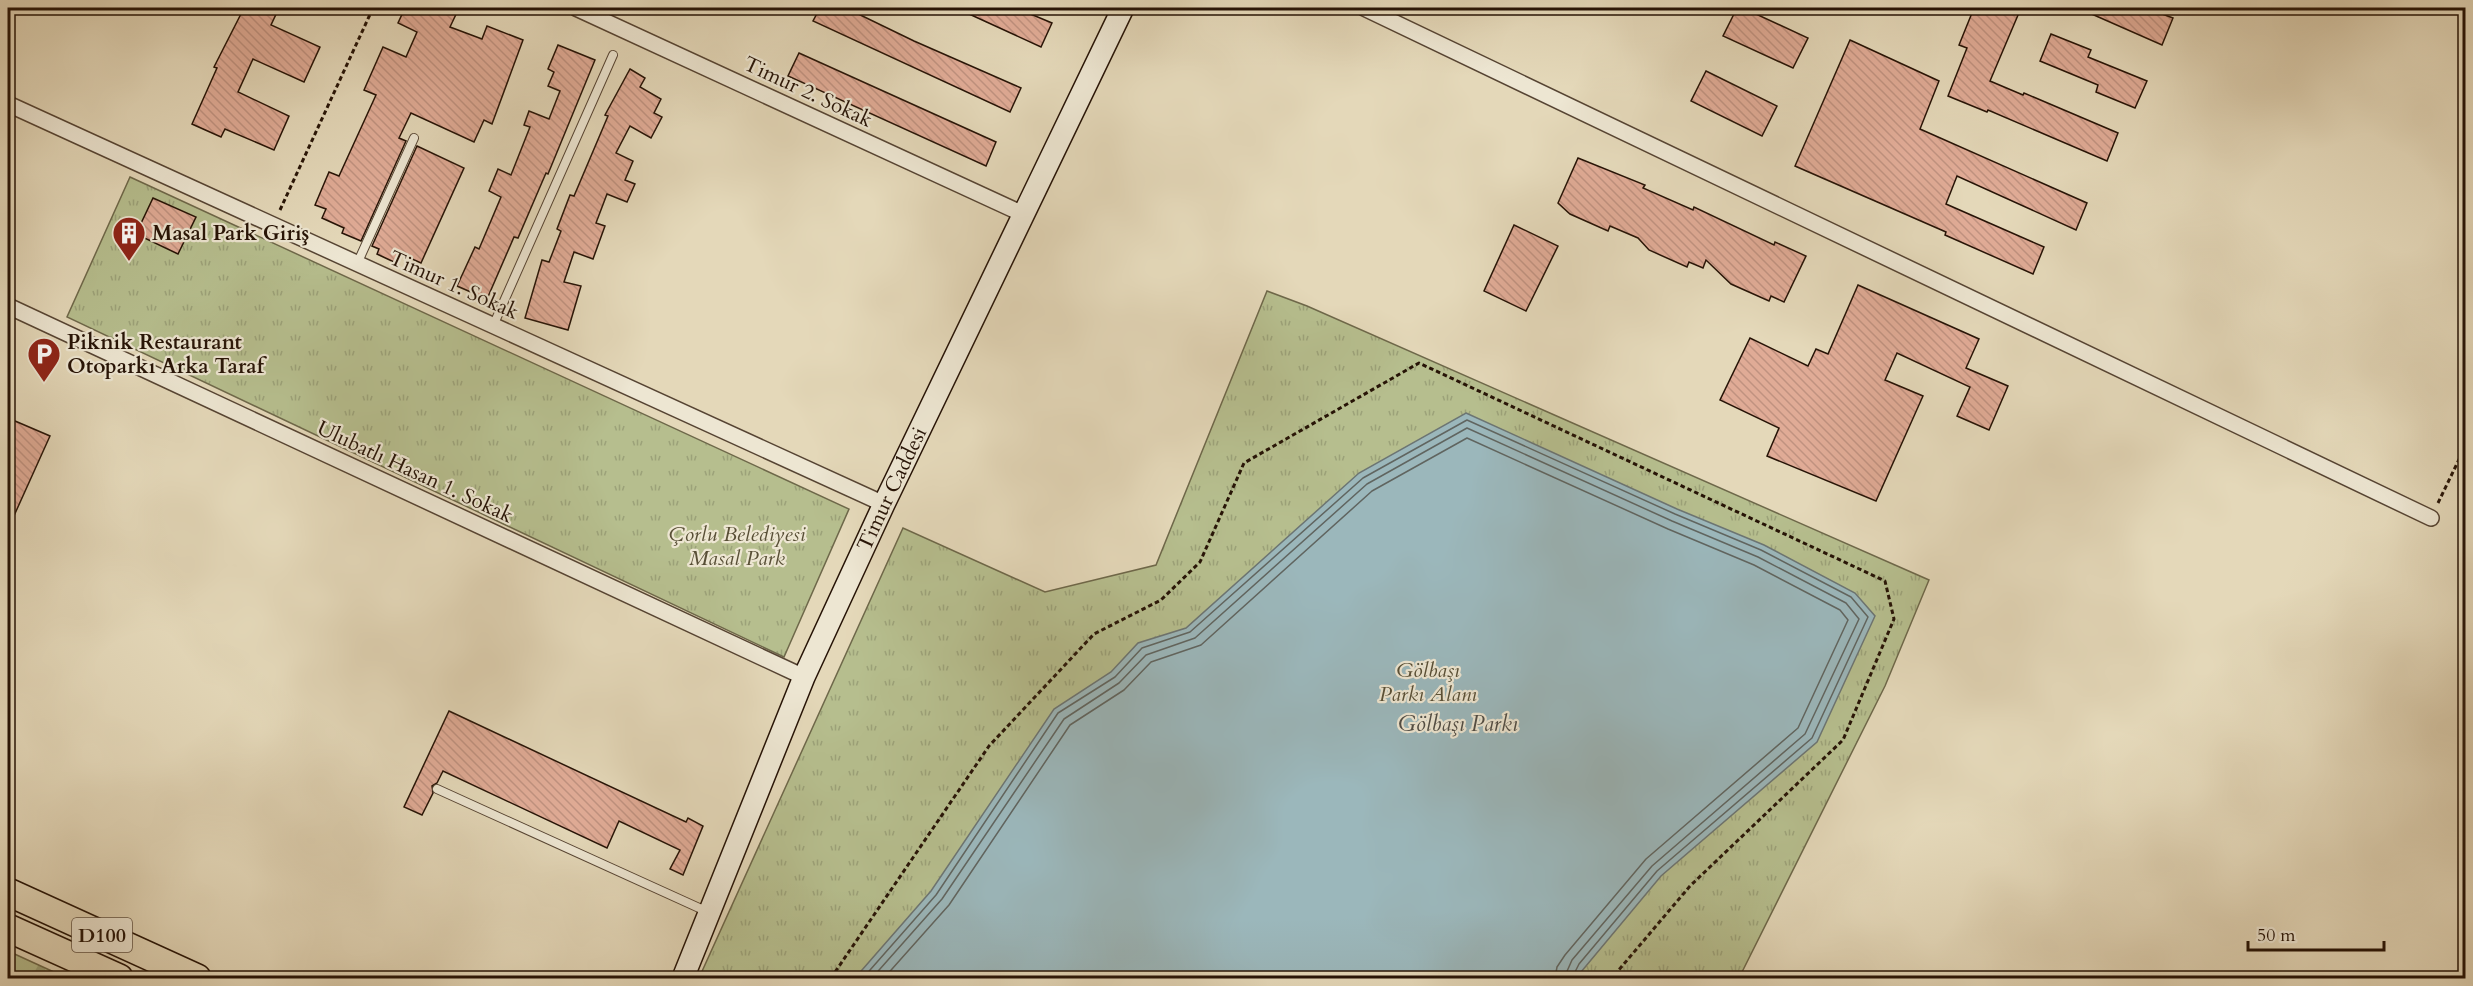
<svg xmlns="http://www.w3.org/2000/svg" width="2473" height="986" font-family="Cardo,serif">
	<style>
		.forest { fill: url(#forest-firs); stroke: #6e684a; stroke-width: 1.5 }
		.park { fill: url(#park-tufts); stroke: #6e684a; stroke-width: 1.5 }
		.water { fill: #9bb7bb; stroke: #6c7573; stroke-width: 1.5 }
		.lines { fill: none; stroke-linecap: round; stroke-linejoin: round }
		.shore { stroke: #606560; stroke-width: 1.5 }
		.building { fill: url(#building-back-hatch); stroke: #261306; stroke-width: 1.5 }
		.lane-casing { stroke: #564433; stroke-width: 10 }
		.street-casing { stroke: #564433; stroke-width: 18 }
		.secondary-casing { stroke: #261306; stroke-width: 24 }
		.highway-casing { stroke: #261306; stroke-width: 30 }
		.path { stroke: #261306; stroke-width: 3; stroke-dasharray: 4.5 3; stroke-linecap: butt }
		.lane { stroke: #ede6d2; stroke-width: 8 }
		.street { stroke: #ede6d2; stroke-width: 15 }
		.secondary { stroke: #ede6d2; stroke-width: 21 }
		.highway { stroke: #e4d8b9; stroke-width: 27 }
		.labels { text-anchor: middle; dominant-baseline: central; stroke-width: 4.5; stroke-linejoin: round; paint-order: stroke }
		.shield { fill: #ede6d2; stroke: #625243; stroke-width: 1.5 }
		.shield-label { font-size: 20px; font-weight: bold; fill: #261306 }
		.street-label { font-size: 21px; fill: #261306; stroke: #ede6d2 }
		.poi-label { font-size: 21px; font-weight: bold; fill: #261306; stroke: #ede6d2; text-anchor: start }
		.park-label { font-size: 21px; font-style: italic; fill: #584f36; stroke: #ede6d2 }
		.water-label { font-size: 22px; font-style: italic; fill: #4f4c45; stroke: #ede6d2 }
	</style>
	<defs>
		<pattern id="forest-firs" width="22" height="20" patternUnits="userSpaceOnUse" patternTransform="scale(1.5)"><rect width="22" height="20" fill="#b6be8e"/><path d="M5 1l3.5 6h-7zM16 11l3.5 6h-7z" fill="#9ca279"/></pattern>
		<pattern id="park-tufts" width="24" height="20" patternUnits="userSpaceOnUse" patternTransform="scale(1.5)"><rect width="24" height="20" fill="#b6be8e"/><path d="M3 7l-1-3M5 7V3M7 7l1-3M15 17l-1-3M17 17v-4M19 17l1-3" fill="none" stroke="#9ca279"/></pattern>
		<pattern id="building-back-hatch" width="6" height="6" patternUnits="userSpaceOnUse" patternTransform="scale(1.5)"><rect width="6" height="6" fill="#e0ab96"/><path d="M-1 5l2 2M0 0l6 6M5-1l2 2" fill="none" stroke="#c09280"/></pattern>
	</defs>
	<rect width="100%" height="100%" fill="#e4d8b9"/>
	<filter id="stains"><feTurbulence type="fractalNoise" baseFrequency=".00333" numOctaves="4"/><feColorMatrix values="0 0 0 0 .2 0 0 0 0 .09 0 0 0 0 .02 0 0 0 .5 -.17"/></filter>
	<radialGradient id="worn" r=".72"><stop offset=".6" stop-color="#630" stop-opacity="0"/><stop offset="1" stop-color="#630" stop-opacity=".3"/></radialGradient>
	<!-- forest -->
	<path class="forest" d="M8 951 67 978H8Z"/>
	<!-- park -->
	<g class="park">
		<path d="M130 177 849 509 784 657 67 317Z"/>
		<path d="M1267 291 1307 306 1929 580 1885 686 1739 978H699L903 528 1045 592 1156 565Z"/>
	</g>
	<!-- water -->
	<path class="water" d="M1466 413 1677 509 1764 545 1855 593 1875 616 1817 742 1661 876 1576 978H855L931 891 1054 709 1111 672 1138 643 1186 628 1359 473Z"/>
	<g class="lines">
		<!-- shore -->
		<g class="shore">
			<path d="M863 978 936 895 1058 713 1115 677 1142 648 1190 632 1363 478 1467 420 1675 514 1761 550 1851 597 1868 617 1812 738 1657 871 1579 964 1572 978"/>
			<path d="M872 978 942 899 1064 719 1119 683 1146 655 1195 638 1367 484 1467 428 1672 521 1758 557 1846 603 1859 619 1805 734 1652 866 1572 960 1564 978"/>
			<path d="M884 978 949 905 1070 725 1124 690 1151 662 1201 645 1372 491 1467 438 1668 529 1754 565 1840 610 1848 620 1798 728 1646 859 1565 955 1557 967 1555 978"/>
		</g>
	</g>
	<!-- building -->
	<g class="building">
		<path d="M244 8H279L271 25 320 47 304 82 253 59 238 92 289 116 274 150 225 129 221 137 192 124 217 68 214 67Z"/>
		<path d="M405 8H459L450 27 482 39 487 26 523 40 492 124 484 120 474 142 411 113 399 138 406 141 361 241 342 233 344 228 322 218 326 209 315 205 329 172 339 176 376 95 364 90 383 47 406 57 417 32 398 23Z"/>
		<path d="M820 8H846L914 41 1021 88 1010 112 813 21Z"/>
		<path d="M956 8H1016L1052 23 1041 47Z"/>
		<path d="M1737 8H1743L1808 38 1793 68 1723 36Z"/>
		<path d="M1974 8H2021L1990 81 2023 95 2024 93 2118 133 2107 161 1988 110 1987 112 1948 96 1967 48 1959 45Z"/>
		<path d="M2078 8H2146L2173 18 2162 45Z"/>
		<path d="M2051 34 2091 50 2088 57 2147 81 2135 108 2096 92 2098 85 2040 61Z"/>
		<path d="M1850 40 1939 81 1920 129 2087 203 2076 230 1957 176 1946 204 2044 247 2033 274 1945 235 1946 232 1795 166Z"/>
		<path d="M558 45 595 60 548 174 546 173 518 238 514 237 487 299 457 286 475 247 479 249 501 197 489 191 498 169 511 175 530 127 524 125 529 111 549 119 560 91 548 86 554 72 548 69Z"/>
		<path d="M799 53 996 142 986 166 788 76Z"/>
		<path d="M630 69 645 78 640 87 661 99 654 113 662 117 651 138 630 126 616 153 633 161 625 180 635 184 627 202 607 194 596 223 605 226 593 259 574 252 564 282 581 286 568 330 525 318 542 260 549 262 561 231 557 229 570 195 574 196 608 116 605 115Z"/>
		<path d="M1706 71 1777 106 1762 136 1691 101Z"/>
		<path d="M417 146 464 168 421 263 399 253 394 262 377 254 379 249 372 246Z"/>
		<path d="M1578 158 1645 185 1643 188 1693 210 1694 207 1774 245 1775 242 1806 256 1784 302 1771 296 1769 301 1731 284 1706 260 1703 268 1689 262 1687 267 1649 250 1638 238 1610 226 1608 231 1570 214 1558 203Z"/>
		<path d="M153 198 196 217 178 254 136 234Z"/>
		<path d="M1514 225 1558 246 1526 311 1484 291Z"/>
		<path d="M1858 285 1979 339 1966 368 2008 386 1989 430 1957 416 1970 387 1897 353 1885 380 1923 396 1876 501 1767 456 1779 428 1720 400 1750 338 1808 366 1816 349 1828 354Z"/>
		<path d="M8 418 50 436 8 529Z"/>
		<path d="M449 711 686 822 688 818 703 826 683 875 670 869 680 850 619 821 607 848 443 771 437 783 432 786 433 793 422 815 404 807Z"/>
	</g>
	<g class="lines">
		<defs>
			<g id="lane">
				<path d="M357 264 414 138"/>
				<path d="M493 326 613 55"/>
				<path d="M437 789 708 912"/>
			</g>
			<g id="street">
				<path d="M576 8 1023 214"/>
				<path d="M1364 8 2431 518"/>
				<path d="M8 104 884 504"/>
				<path d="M8 306 804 677"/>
			</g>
			<g id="secondary">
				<path id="s1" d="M683 978 804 677 884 504 1123 8"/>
			</g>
			<g id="highway">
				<path d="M8 892 197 978"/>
				<path d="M8 928 119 978"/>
			</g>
		</defs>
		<!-- lane casing -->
		<use href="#lane" class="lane-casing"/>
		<!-- street casing -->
		<use href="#street" class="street-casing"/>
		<!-- secondary casing -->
		<use href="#secondary" class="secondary-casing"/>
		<!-- highway casing -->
		<use href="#highway" class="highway-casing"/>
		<!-- path -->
		<g class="path">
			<path d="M280 210 373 8"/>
			<path d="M2438 503 2466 445"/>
			<path d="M831 978 989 746 1094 634 1161 600 1200 562 1244 463 1419 363 1885 581 1894 619 1843 740 1690 886 1612 978"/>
		</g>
		<!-- lane -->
		<use href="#lane" class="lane"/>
		<!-- street -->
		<use href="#street" class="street"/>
		<!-- secondary -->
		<use href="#secondary" class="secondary"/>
		<!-- highway -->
		<use href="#highway" class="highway"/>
	</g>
	<!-- icons -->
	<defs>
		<symbol id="building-pin" viewBox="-11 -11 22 30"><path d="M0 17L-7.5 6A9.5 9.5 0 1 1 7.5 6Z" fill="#8f2418" stroke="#ede6d2"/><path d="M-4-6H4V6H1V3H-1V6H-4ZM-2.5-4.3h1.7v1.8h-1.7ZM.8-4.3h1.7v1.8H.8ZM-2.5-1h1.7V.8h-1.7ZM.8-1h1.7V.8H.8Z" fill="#fff"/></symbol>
		<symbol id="parking-pin" viewBox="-11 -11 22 30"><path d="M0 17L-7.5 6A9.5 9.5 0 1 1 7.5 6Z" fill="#8f2418" stroke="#ede6d2"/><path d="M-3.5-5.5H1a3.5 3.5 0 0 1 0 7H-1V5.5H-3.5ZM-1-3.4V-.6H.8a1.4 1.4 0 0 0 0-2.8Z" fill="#fff"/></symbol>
	</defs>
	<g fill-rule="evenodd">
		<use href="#building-pin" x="110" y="214" width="38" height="52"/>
		<use href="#parking-pin" x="25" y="335" width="38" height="52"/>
	</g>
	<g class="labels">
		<!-- shield labels -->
		<rect class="shield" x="72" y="918" width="60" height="34" rx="4.5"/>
		<g class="shield-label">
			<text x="102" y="935">D100</text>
		</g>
		<!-- street labels -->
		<g class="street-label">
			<text transform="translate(808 92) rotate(25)">Timur 2. Sokak</text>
			<text transform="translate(454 285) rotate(24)">Timur 1. Sokak</text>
			<text transform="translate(415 472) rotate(25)">Ulubatlı Hasan 1. Sokak</text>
			<text stroke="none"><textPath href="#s1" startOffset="532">Timur Caddesi</textPath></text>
		</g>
		<!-- poi labels -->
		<g class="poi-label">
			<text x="152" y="233">Masal Park Giriş</text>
			<text x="67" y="342">Piknik Restaurant<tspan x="67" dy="24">Otoparkı Arka Taraf</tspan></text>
		</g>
		<!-- park labels -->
		<g class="park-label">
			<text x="737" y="534">Çorlu Belediyesi<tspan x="737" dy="24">Masal Park</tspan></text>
			<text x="1428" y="670">Gölbaşı<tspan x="1428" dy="24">Parkı Alanı</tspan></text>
		</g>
		<!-- water labels -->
		<g class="water-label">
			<text x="1458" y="724">Gölbaşı Parkı</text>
		</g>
	</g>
	<!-- margin -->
	<rect width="2473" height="986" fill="none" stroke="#e4d8b9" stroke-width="30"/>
	<rect x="9" y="9" width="2455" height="968" fill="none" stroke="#261306" stroke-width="3"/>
	<rect x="15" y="15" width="2443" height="956" fill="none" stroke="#261306" stroke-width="1.5"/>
	<!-- scale -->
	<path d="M2248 941v9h136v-9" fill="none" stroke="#261306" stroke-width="3"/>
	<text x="2257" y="941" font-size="18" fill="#261306" stroke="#ede6d2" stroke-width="4.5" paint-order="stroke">50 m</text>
	<rect width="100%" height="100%" filter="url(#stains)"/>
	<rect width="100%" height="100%" fill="url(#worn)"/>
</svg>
